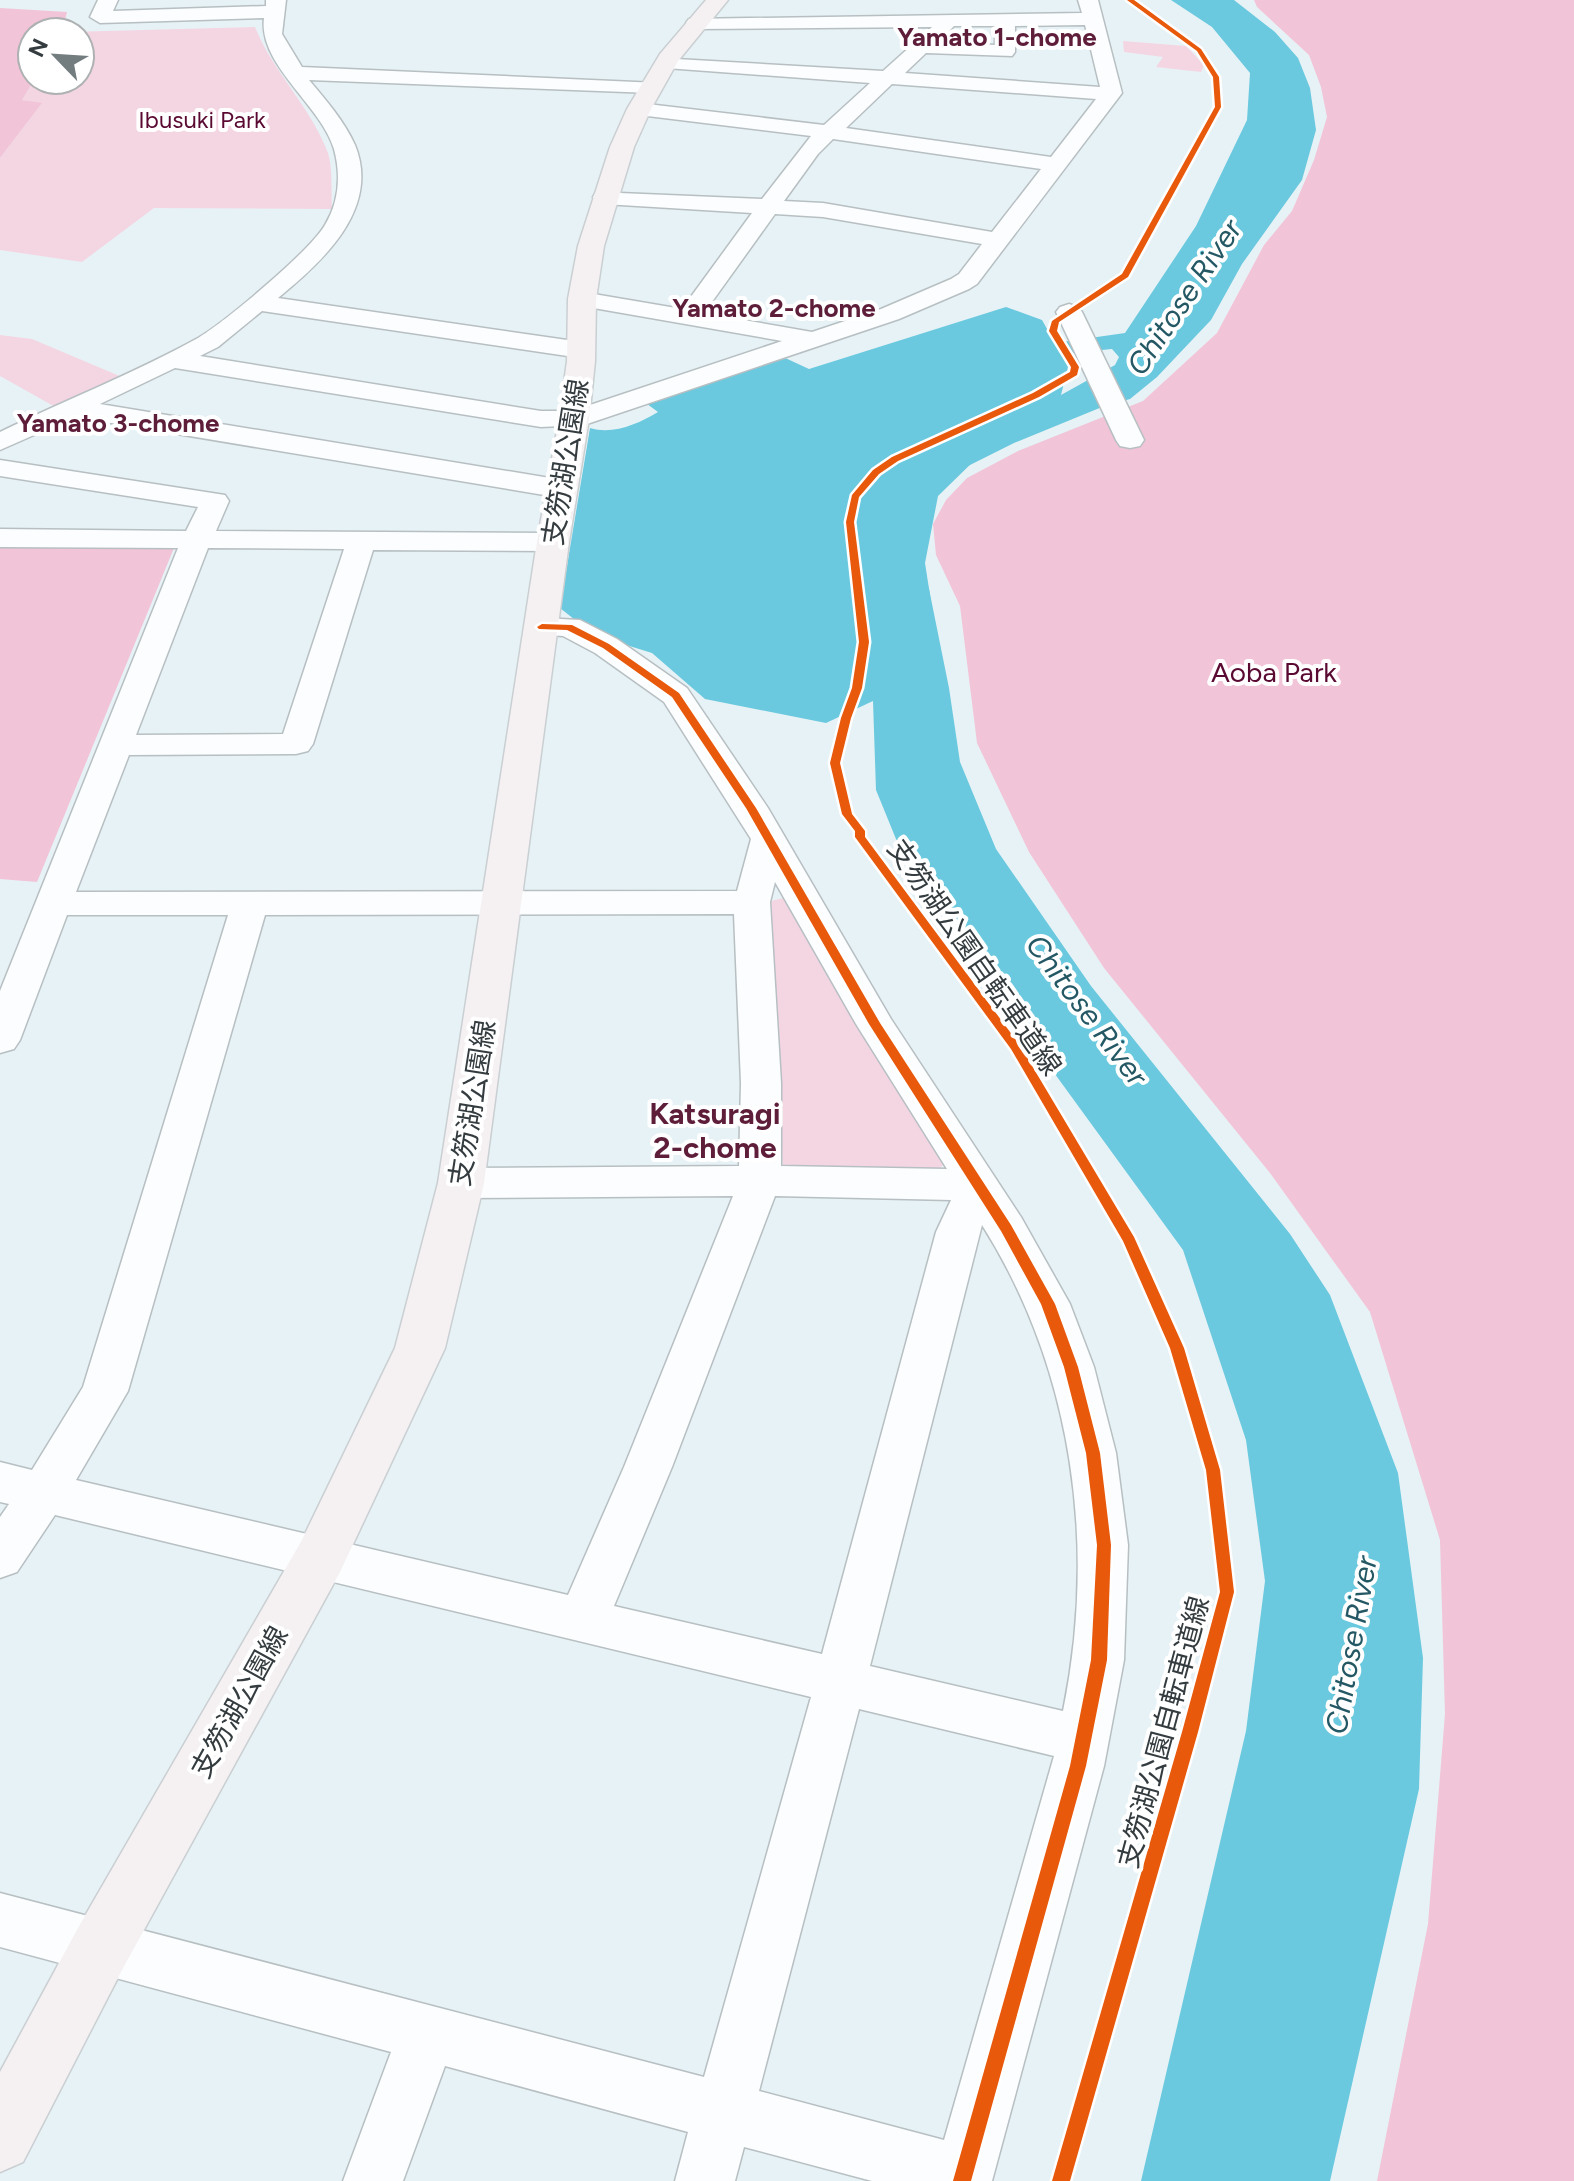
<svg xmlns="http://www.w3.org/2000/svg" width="1574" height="2181" font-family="Figtree,'Noto Sans JP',sans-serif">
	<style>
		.green { fill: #f4d6e3 }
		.forest { fill: #f2c4d8 }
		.water { fill: #6ac9de; fill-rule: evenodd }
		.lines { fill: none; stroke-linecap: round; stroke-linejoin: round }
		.river { fill: #6ac9de; fill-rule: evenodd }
		.minor-casing { stroke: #b7bfc2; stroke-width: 3 }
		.major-casing { stroke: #cacfd2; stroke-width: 3 }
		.minor { fill: #fbfdfe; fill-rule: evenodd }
		.major { fill: #f5f1f3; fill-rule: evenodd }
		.cycleway-casing { stroke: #fff; stroke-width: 5 }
		.cycleway { fill: #e8590c; fill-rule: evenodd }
		.labels { text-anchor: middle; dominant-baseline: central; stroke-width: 8; stroke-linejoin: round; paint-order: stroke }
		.far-park-label { font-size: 24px; fill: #5a0a32; stroke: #fff }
		.far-neighbourhood-label { font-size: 26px; font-weight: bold; fill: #5e1d39; stroke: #fff }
		.street-label { font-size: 28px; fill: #343c3f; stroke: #fff }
		.park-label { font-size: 28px; fill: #5a0a32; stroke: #fff }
		.water-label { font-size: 30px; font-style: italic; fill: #245864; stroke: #fff }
		.neighbourhood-label { font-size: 30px; font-weight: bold; fill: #5e1d39; stroke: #fff }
	</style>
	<rect width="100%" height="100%" fill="#e7f2f6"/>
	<!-- green -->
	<g class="green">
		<path d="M255 27C273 72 311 107 328 153 333 169 331 192 332 209L154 208 82 262 0 250V158L41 104 22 100 34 80H80V32H69Z"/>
		<path d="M1123 41 1186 46 1204 65 1201 72 1156 67 1163 57 1124 52Z"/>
		<path d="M0 335 32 339 122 377 57 408 0 376Z"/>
		<path d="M787 897 944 1164 935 1173 783 1172 771 901Z"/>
	</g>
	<!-- forest -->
	<g class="forest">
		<path d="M1254 0H1574V2181H1377L1428 1924 1445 1714 1440 1540 1370 1312 1270 1173 1104 968 1029 852 977 743 960 606 936 555 933 524 946 500 967 478 1018 451 1143 401 1217 333 1264 245 1292 211 1314 160 1327 117 1321 87 1309 55 1257 7Z"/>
		<path d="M0 8 67 12 62 32H32L34 80 22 100 42 103 0 158Z"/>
		<path d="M0 545 174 548 37 882 0 879Z"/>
	</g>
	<!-- water -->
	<path class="water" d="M1171 0H1234L1275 32 1298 58 1310 88 1316 130 1302 180 1242 264 1211 320 1157 377 1130 399 1102 407 1014 443 954 473 905 519 929 589 949 688 960 762 996 849 1091 986 1290 1234 1330 1295 1398 1473 1423 1658 1419 1789 1330 2181H1141L1246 1731 1265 1581 1246 1440 1183 1250 1009 1011 896 839 876 790 873 701 826 723 705 699 652 653 594 635 560 608 590 428C613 435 638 424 658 412L643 401 781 356 809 369 1006 307 1042 320 1055 343 1125 333 1196 226 1247 120 1250 73 1212 27ZM1112 349 1119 357 1115 365 1061 395 1068 367 1062 354Z"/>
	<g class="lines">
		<!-- river -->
		<path class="river" d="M962 446 974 449 979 456 938 496 925 563 932 608 927 616 913 620 899 616C882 590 890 517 905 491 913 476 946 449 962 446Z"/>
		<defs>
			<g id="minor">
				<path d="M98 0H118L113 11 266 6V0H286L282 34 302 67 658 83 661 87 658 91 651 93 309 80C326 100 344 121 355 145 381 209 322 262 278 298L581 342 590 345 594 350 590 355 581 358 262 311 218 347 200 356 541 411H572L782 341 582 306 573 304 570 299 573 294 582 292 682 309 752 213 604 204 596 202 593 197 596 192 762 199 811 136 639 115 628 109 631 104 639 103 824 125 870 83 666 68 659 66 656 62 659 58 883 71 932 27 696 29 686 23 689 19 1082 13 1078 0H1098L1122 93 977 284 969 289 899 319 584 425 541 427 175 368 100 404 562 480 572 483 576 489 572 495 562 498 75 417 0 450V432C65 400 135 373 198 338 225 322 310 251 325 225 339 202 341 175 334 149 321 105 258 65 264 18L100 23 90 17ZM1085 25 1100 87 905 73 926 53 1012 56 1015 52V26ZM954 26H995V45L938 42ZM892 84 1096 99 1051 157 846 128ZM833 139 1041 169 992 232 823 203 784 201 818 154ZM775 214 823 217 982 244 959 274 951 279 881 309 812 332 704 313Z"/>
				<path d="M1069 304 1078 307 1082 312 1144 440 1140 446 1130 448 1120 446 1116 440 1056 312 1060 307Z"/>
				<path d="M0 460 225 495 229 501 216 531 553 533 563 536 568 542 563 548 553 551 373 550 313 744 308 751 296 754 129 755 76 892 737 891 751 839 664 702 595 653 563 636 531 634 526 627 531 620 542 618 580 620 617 639 687 688 768 808 891 1019 1021 1217 1070 1304 1094 1367 1116 1453 1128 1545 1124 1660 1104 1766 992 2181H872L744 2147 735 2181H675L688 2132 445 2066 403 2181H343L391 2052 0 1947V1893L704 2077 811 1697 55 1515 17 1572 0 1578V1517L9 1504 0 1502V1462L32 1470 83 1387 228 915H67L20 1040 14 1049 0 1053V991L178 548 0 547V529L186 531 198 507 0 476ZM208 548 344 549 283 734 136 735ZM775 882 856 1024 947 1169 781 1166V1083L770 902ZM734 914 741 1083 739 1166 461 1168 446 1172 440 1183 446 1194 461 1198 733 1196 624 1467 568 1595 76 1480 128 1391 265 915ZM775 1196 951 1200 936 1232 822 1654 614 1606 672 1467ZM982 1225C1073 1369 1097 1545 1063 1711L870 1666ZM859 1709 1054 1756 944 2140 759 2091Z"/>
			</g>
			<path id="major" d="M706 0H728L678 61 651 109 634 147 604 246 596 299 595 361 589 419 569 542 484 1183 445 1348 340 1572 122 1970 23 2162 0 2172V2072L78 1928 302 1540 395 1348 438 1183 537 542 559 419 567 361 568 299 578 246 610 147 627 109 660 54Z"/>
		</defs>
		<!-- minor casing -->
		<use href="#minor" class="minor-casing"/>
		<!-- major casing -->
		<use href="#major" class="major-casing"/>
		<!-- minor -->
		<use href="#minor" class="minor"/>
		<!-- major -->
		<use href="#major" class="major"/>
		<defs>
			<g id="cycleway">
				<path d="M1127 0H1134L1201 49 1219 77 1221 107 1128 277 1059 322 1057 331 1079 367 1077 375 1039 397 898 461 879 474 859 497 854 522 869 642 862 688 851 718 840 763 852 814 865 831V837L1019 1044 1134 1237 1184 1348 1220 1470 1234 1592 1198 1732 1070 2181H1052L1182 1732 1220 1592 1206 1470 1170 1348 1123 1241 1011 1049 855 837V831L842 814 830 763 841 718 852 688 859 642 846 522 852 495 873 470 892 457 1033 393 1070 372 1071 367 1049 331 1052 321 1122 274 1215 107 1213 77 1197 51Z"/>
				<path d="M542 624 572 625 609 644 679 693 756 808 880 1023 1011 1225 1055 1304 1078 1367 1100 1453 1111 1545 1107 1660 1086 1766 971 2181H953L1070 1766 1091 1660 1097 1545 1086 1453 1064 1367 1041 1304 1001 1231 869 1024 746 808 672 697 603 648 567 630 539 629 537 627Z"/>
			</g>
		</defs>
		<!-- cycleway casing -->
		<use href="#cycleway" class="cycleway-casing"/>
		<!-- cycleway -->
		<use href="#cycleway" class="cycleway"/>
	</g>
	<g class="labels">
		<!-- far-park labels -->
		<g class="far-park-label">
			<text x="202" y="119">Ibusuki Park</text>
		</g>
		<!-- far-neighbourhood labels -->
		<g class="far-neighbourhood-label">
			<text x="997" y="37">Yamato 1-chome</text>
			<text x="774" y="308">Yamato 2-chome</text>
			<text x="118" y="423">Yamato 3-chome</text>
		</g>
		<!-- street labels -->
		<g class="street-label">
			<text transform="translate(565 462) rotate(-81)">支笏湖公園線</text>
			<text transform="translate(975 957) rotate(55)">支笏湖公園自転車道線</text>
			<text transform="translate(472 1103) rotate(-81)">支笏湖公園線</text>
			<text transform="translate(239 1702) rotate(-61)">支笏湖公園線</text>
			<text transform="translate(1163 1732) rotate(-75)">支笏湖公園自転車道線</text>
		</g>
		<!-- park labels -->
		<g class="park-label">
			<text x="1274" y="672">Aoba Park</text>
		</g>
		<!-- water labels -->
		<g class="water-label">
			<text transform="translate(1184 297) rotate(-56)">Chitose River</text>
			<text transform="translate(1087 1010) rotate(53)">Chitose River</text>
			<text transform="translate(1351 1645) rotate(-80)">Chitose River</text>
		</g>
		<!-- neighbourhood labels -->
		<g class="neighbourhood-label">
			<text x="715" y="1113">Katsuragi<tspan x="715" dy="34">2-chome</tspan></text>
		</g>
	</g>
	<!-- north arrow -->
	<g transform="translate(56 56) rotate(295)"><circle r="38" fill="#ffffff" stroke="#aeb1b2" stroke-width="2"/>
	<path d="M0-6L14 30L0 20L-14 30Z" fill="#737c7f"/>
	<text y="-12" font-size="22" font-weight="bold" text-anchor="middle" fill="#343c3f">N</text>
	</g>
</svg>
